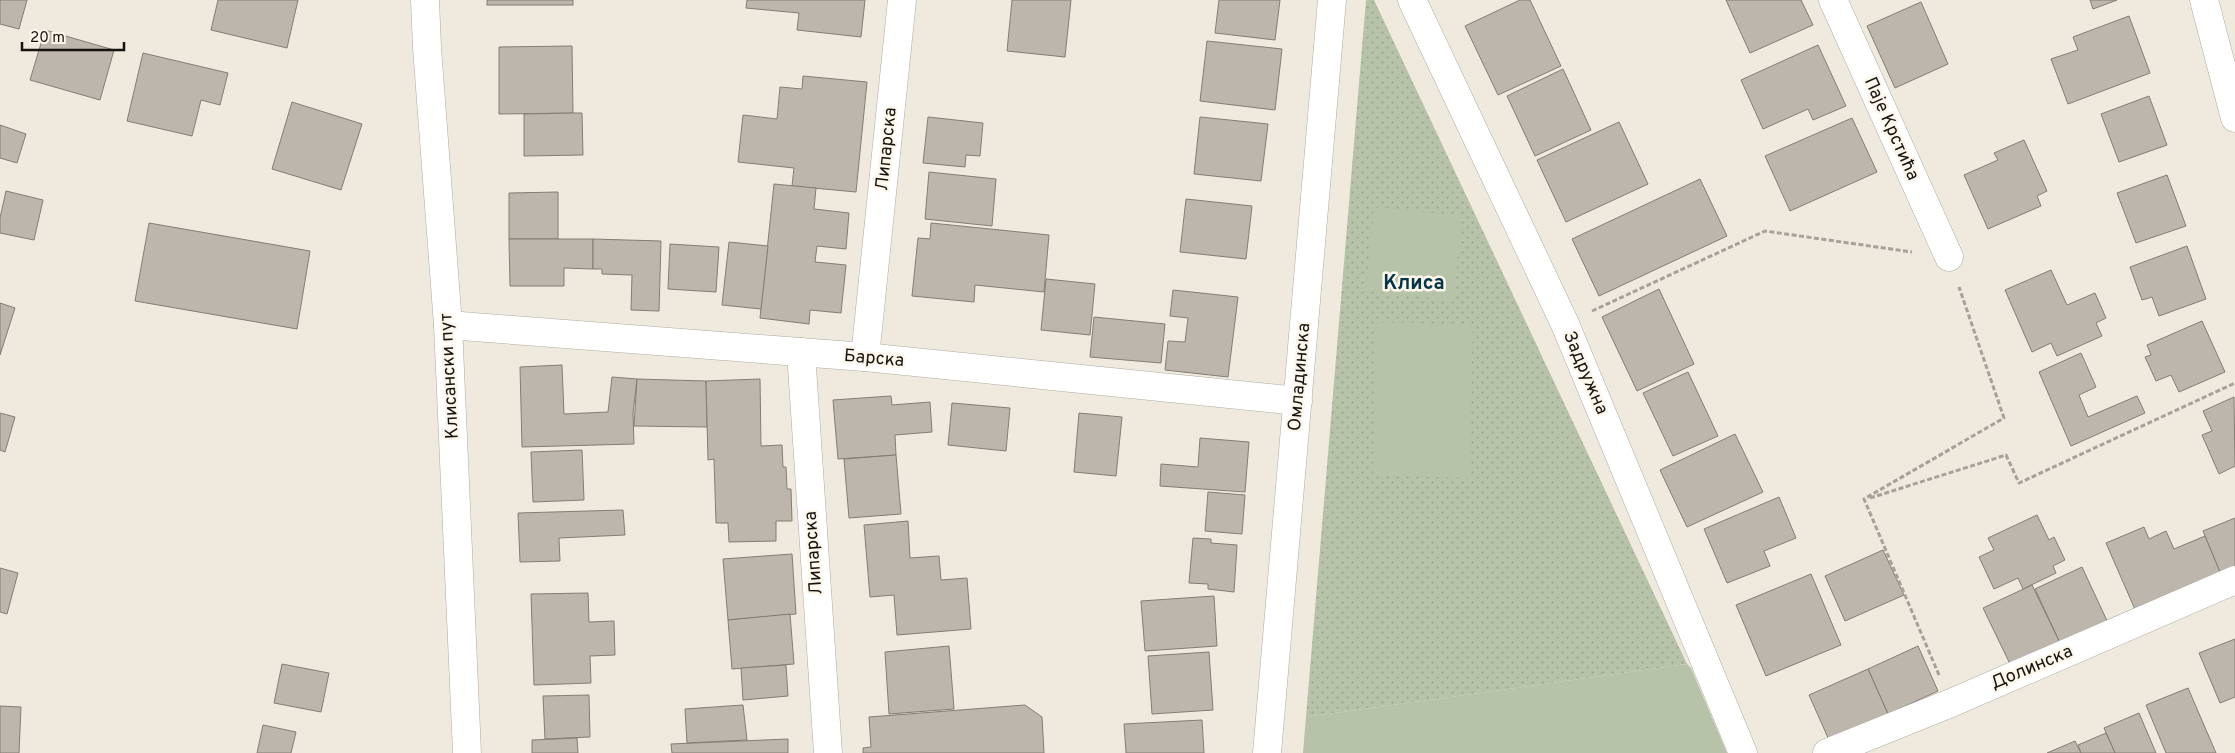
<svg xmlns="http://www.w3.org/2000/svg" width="2235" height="753" font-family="Overpass,sans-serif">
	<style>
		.grass { fill: url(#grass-dots) }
		.green { fill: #b6c3a8 }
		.building { fill: #bdb6ac; stroke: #837d73 }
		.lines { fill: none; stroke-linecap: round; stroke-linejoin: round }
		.minor-casing { stroke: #b1aca1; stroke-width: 29 }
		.path { stroke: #a6a299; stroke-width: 3; stroke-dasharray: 5 2.5; stroke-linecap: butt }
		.minor { stroke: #fff; stroke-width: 28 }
		.labels { text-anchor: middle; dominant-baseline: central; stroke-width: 5; stroke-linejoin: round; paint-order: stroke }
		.street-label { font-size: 18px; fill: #15130f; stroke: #fdf6eb }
		.quarter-label { font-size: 20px; font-weight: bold; fill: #033448; stroke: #fdf6eb }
	</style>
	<defs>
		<pattern id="grass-dots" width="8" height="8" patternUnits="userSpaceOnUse" patternTransform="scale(1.25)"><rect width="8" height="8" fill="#b6c3a8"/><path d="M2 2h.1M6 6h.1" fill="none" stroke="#9ca78f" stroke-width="1.8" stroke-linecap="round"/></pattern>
	</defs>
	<rect width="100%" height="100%" fill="#efe9de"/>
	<!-- grass -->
	<path class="grass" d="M1366 0H1374L1687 664 1306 717Z"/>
	<!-- green -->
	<g class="green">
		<path d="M1374 207 1462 216 1453 300 1366 291Z"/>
		<path d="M1377 322 1473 325 1469 478 1373 475Z"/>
		<path d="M1687 664 1691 668 1727 753H1303L1306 717Z"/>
	</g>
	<!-- building -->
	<g class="building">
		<path d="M0 0H27L19 29 0 24Z"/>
		<path d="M218 0H298L287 48 211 30Z"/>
		<rect x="487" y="0" width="86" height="5"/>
		<path d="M747 0H865L861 37 797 30 799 13 746 8Z"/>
		<path d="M1012 0H1071L1065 57 1007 51Z"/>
		<path d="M1219 0H1280L1275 40 1215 33Z"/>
		<path d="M1520 0H1530L1561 66 1498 95 1465 26Z"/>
		<path d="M1726 0H1801L1813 25 1750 53Z"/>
		<path d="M2090 0H2117L2093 9Z"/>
		<path d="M1921 2 1948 64 1895 88 1867 26Z"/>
		<path d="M2129 16 2150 73 2068 104 2051 59 2078 50 2073 37Z"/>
		<path d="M45 30 114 50 100 100 30 80Z"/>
		<path d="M1207 41 1282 49 1275 110 1200 101Z"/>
		<path d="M1818 45 1846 106 1813 120 1808 109 1763 129 1741 80Z"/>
		<path d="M572 46 573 113 499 114V47Z"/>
		<path d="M143 53 228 73 220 105 201 100 192 136 127 121Z"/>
		<path d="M1563 69 1591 130 1535 156 1507 96Z"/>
		<path d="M803 76 867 82 856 192 792 186 794 168 738 162 743 115 777 119 780 87 802 89Z"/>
		<path d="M2149 96 2167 145 2119 162 2101 114Z"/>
		<path d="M292 102 362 124 341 190 272 169Z"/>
		<path d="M573 113H582L583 155 524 156V114Z"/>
		<path d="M928 117 983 123 980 156 966 155 965 167 923 163Z"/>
		<path d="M1200 117 1268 124 1261 181 1194 174Z"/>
		<path d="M1852 118 1877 172 1790 211 1765 156Z"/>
		<path d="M1619 122 1648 184 1566 222 1537 160Z"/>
		<path d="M0 125 26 134 17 163 0 158Z"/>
		<path d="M2024 140 2047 191 2037 196 2041 206 1988 229 1964 175 1998 160 1994 153Z"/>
		<path d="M929 172 996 179 992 226 925 219Z"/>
		<path d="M2167 175 2186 226 2136 243 2117 193Z"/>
		<path d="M1700 179 1727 236 1599 296 1572 239Z"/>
		<path d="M774 184 816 188 814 209 849 213 846 249 817 246 815 262 846 265 841 313 810 310 809 324 760 318Z"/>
		<path d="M6 191 43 200 34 240 0 233V218Z"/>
		<path d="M558 192V239H509V193Z"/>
		<path d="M1186 199 1252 206 1246 259 1180 252Z"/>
		<path d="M149 223 310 251 297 329 135 301Z"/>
		<path d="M931 223 1049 235 1044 292 975 285 974 302 912 296 918 238 930 239Z"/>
		<path d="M509 239H593V269L564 268V286H510Z"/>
		<path d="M593 239 661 241 659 311 631 310 632 275 602 274V269H593Z"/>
		<path d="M729 242 768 246 761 309 722 305Z"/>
		<path d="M670 244 719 247 716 292 668 289Z"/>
		<path d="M2187 246 2206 299 2159 316 2152 297 2142 300 2130 267Z"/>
		<path d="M2051 270 2067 305 2095 293 2106 318 2096 323 2102 336 2057 356 2051 343 2032 352 2005 290Z"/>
		<path d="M1046 279 1095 284 1090 335 1041 330Z"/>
		<path d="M1659 289 1694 364 1637 391 1602 317Z"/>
		<path d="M1173 290 1238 297 1228 377 1165 370 1168 341 1185 342 1188 318 1170 316Z"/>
		<path d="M0 303 15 308 0 355Z"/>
		<path d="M1094 317 1165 324 1161 363 1090 357Z"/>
		<path d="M2202 321 2225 372 2179 392 2171 375 2156 381 2145 357 2151 355 2147 345Z"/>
		<path d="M2081 353 2096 387 2079 395 2088 417 2137 396 2145 413 2071 446 2039 372Z"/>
		<path d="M562 365 564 414 608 412 612 377 637 379 633 413 634 444 522 447 520 367Z"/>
		<path d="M1688 372 1718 436 1673 456 1643 393Z"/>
		<path d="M637 379 706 381 707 427 634 426Z"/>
		<path d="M760 379 761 446 782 445 783 467H786L787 489H791L792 521H776V541L729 542 728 523H716L714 459 708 460 706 381Z"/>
		<path d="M891 396 892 405 930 402 932 432 895 435 896 455 838 459 833 400Z"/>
		<path d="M2234 397 2235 466 2219 474 2202 435 2212 431 2203 411Z"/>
		<path d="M952 403 1010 408 1006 451 948 445Z"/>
		<path d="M0 413 15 417 5 452 0 450Z"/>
		<path d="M1079 413 1122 417 1116 476 1074 472Z"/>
		<path d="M1735 434 1763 492 1687 527 1660 470Z"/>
		<path d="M1200 438 1249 442 1245 492 1160 486 1161 464 1198 467Z"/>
		<path d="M582 450 584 500 533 502 531 452Z"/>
		<path d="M896 455 901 514 849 518 844 459Z"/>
		<path d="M1208 492 1245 495 1242 534 1205 531Z"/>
		<path d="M1779 497 1796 538 1764 551 1770 566 1727 583 1704 529Z"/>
		<path d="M623 510 625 535 559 538 560 561 520 562 518 513Z"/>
		<path d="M2037 515 2049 540 2054 537 2065 560 2053 566 2056 573 2023 589 2018 578 1994 589 1979 557 1994 550 1988 538Z"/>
		<path d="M2235 518V571L2222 577 2203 531Z"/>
		<path d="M908 521 910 558 939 556 941 580 967 578 971 629 897 635 894 595 870 597 864 525Z"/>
		<path d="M2144 527 2149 539 2166 531 2174 549 2205 536 2222 577 2137 614 2106 543Z"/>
		<path d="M1193 538 1211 539V543L1237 545 1234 592 1208 589V584L1189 583Z"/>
		<path d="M1883 550 1904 595 1845 621 1825 576Z"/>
		<path d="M792 554 796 614 728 620 723 559Z"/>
		<path d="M2082 567 2109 625 2060 643 2035 589Z"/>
		<path d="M0 568 18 573 7 614 0 612Z"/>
		<path d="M1811 574 1841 645 1766 676 1736 605Z"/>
		<path d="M2032 585 2060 643 2011 666 1983 608Z"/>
		<path d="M588 593 589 622 614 621 615 655 590 656 591 683 534 685 531 594Z"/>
		<path d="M1214 596 1217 646 1145 651 1141 601Z"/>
		<path d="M790 614 794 664 732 669 728 620Z"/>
		<path d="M2235 639V697L2220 703 2199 653Z"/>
		<path d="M949 646 954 709 889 714 885 652Z"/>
		<path d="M1918 646 1938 691 1888 714 1868 669Z"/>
		<path d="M1209 652 1213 710 1152 714 1148 656Z"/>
		<path d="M282 664 329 673 321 712 274 703Z"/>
		<path d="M786 665 788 696 743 700 741 668Z"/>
		<path d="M1868 669 1888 714 1829 740 1809 695Z"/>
		<path d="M2188 688 2216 753H2166L2146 705Z"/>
		<path d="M589 695 590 737 545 739 543 696Z"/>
		<path d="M743 705 747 740 687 743 685 709Z"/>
		<path d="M1025 705 1042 717 1044 753H863V748L871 747 869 717Z"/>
		<path d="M0 706 21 707 19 753H0Z"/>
		<path d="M2139 713 2156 753H2115L2104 728Z"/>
		<path d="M1202 720 1204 753H1126L1124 724Z"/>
		<path d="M263 725 296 732 291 753H257Z"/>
		<path d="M2106 733 2115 753H2081L2078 745Z"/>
		<path d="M577 738 578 753H532V740Z"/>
		<path d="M788 739V753H672L671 744Z"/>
		<path d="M2075 741 2081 753H2047Z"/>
	</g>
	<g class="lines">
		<defs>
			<g id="minor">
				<path d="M425 0 427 48 448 325 467 753"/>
				<path d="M1412 0 1565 324 1743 753"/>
				<path d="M1833 0 1949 257"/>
				<path d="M2204 0 2235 118"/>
				<path d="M448 325 865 357 1298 401"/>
				<path d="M801 352 828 753"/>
				<path d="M865 357 902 0"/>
				<path d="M1267 753 1332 0"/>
				<path d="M1827 753 1951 703 2235 580"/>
			</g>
		</defs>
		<!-- minor casing -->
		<use href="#minor" class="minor-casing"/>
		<!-- path -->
		<g class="path">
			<path d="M1592 311 1765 231 1912 252"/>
			<path d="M1870 498 2006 455 2019 483 2235 383"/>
			<path d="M1939 675 1864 499 2004 418 1959 287"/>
		</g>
		<!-- minor -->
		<use href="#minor" class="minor"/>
	</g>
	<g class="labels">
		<!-- street labels -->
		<g class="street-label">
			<text transform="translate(1891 129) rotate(66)">Паје Крстића</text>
			<text transform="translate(887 149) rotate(-84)">Липарска</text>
			<text transform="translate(874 359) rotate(5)">Барска</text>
			<text transform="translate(1585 373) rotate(67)">Задружна</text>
			<text transform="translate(450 376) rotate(-93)">Клисански пут</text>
			<text transform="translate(1300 377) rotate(-85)">Омладинска</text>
			<text transform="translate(814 553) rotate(-94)">Липарска</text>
			<text transform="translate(2032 668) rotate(-23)">Долинска</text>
		</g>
		<!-- quarter labels -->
		<g class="quarter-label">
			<text x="1414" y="284">Клиса</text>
		</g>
	</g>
	<!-- scale -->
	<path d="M22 42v8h102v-8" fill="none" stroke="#15130f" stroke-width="2.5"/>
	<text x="30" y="42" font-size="15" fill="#15130f" stroke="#fdf6eb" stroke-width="4" paint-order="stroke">20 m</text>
</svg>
